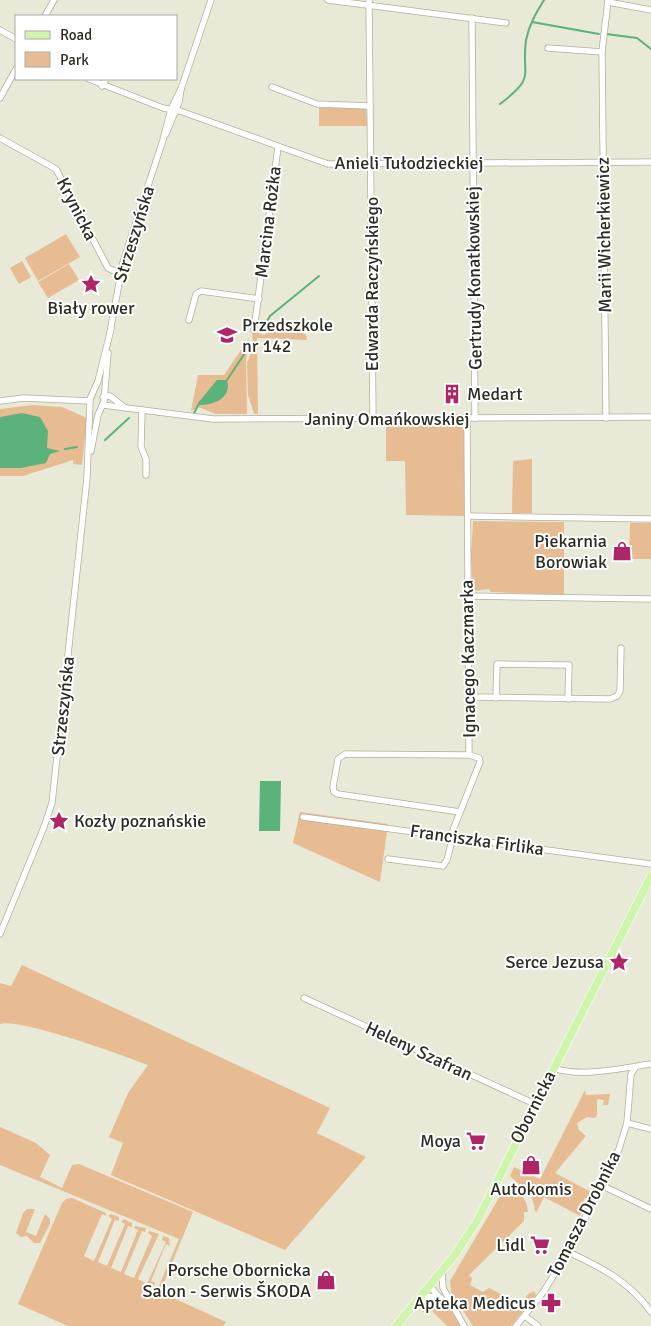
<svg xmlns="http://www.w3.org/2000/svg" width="651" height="1326" font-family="Signika,sans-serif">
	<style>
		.green { fill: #e8bc93 }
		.water { fill: #5bb27b }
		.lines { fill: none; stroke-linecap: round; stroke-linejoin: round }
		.stream { stroke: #5bb27b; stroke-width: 2 }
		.minor-casing { stroke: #afb09e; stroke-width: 7 }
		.major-casing { stroke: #fff; stroke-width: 9 }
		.minor { stroke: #fff; stroke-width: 5.5 }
		.major { stroke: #cff4ad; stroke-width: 8 }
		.labels { text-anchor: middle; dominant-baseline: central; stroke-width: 4; stroke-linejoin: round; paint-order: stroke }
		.street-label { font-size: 18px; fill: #2b2c24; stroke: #fff }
		.poi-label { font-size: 18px; fill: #2b2c24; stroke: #fff; text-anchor: end }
	</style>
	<rect width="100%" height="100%" fill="#e8e9d6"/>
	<!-- green -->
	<g class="green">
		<path d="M319 108H366L367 126H319Z"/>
		<path d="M66 234 80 257 38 281 25 258Z"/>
		<path d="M22 261 31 277 19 284 10 268Z"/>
		<path d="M69 264 79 280 48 298 38 282Z"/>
		<path d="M273 330 302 332 306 335 307 340 257 338 258 414H254L248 395 247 363 253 347 252 331 264 335Z"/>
		<path d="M249 338 246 360 247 414H216L198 407 191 411 198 375H224Z"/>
		<path d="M32 405 62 407 87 418 82 465 73 464V460L23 476H0V409Z"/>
		<path d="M448 425H460L464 430V516L406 515 405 461H386V426Z"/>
		<path d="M532 459V513H512L513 461Z"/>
		<path d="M473 521 564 522V595L491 592 489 589 473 591 471 556Z"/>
		<path d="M630 523H651V559H629Z"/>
		<path d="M300 812 388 824 380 882 293 843Z"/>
		<path d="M22 965 330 1108 317 1133 366 1157 285 1250 111 1175 123 1143 109 1137 128 1093 148 1065C126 1056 17 1017 0 1024V983L11 986Z"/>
		<path d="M585 1090 586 1095 610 1094 608 1105H603L604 1100 597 1099V1115L595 1118 587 1117 577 1123 579 1130 586 1136 555 1173 593 1193 590 1199 585 1198 583 1202 586 1203 580 1216 544 1197 536 1213 531 1195 510 1176 514 1167 540 1179Z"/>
		<path d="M0 1127 36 1143 50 1155 40 1177 62 1188 72 1165 79 1164 193 1212 160 1292 226 1322 223 1326H68L18 1304 62 1203 66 1199 72 1198 106 1213V1216L102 1214 84 1256 94 1261 112 1219 108 1216 111 1214 119 1217V1221L115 1220 98 1262 107 1266 125 1224 121 1222 124 1219 132 1223V1227L128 1226 111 1268 121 1272 138 1230 134 1228 135 1226 146 1228 145 1232 142 1231 124 1274 134 1278 152 1236 148 1233 149 1231 159 1234 138 1279 147 1284 166 1242 162 1240 163 1236 169 1238 170 1246 166 1244 151 1281 155 1283 154 1286 158 1288 179 1239 0 1165Z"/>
		<path d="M508 1189C521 1192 527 1199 528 1212H524V1221L469 1275 472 1278 470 1285 483 1292 489 1288 522 1305 527 1295 534 1291 536 1295 511 1326H473L451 1292 450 1281 503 1191Z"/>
		<path d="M27 1209H35L26 1232 36 1236 45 1214 50 1219V1224L40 1243H34L27 1236 21 1237 16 1233 23 1213Z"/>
		<path d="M435 1298 450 1309 461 1326H447L430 1309 425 1314 419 1307 427 1299Z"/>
	</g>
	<!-- water -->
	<g class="water">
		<path d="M217 380H227C232 398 214 405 199 405L198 403Z"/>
		<path d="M22 413 40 417 48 431 47 448 60 451 50 454 46 463 21 468H0V417Z"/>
		<path d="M260 781H281L280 831H259Z"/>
	</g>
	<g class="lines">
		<!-- stream -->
		<g class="stream">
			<path d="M532 22 599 34"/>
			<path d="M606 34 637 38 651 49"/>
			<path d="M500 104C537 76 521 77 526 40 529 25 536 13 544 0"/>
			<path d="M262 330 270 316 319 276"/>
			<path d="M227 380 249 347"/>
			<path d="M194 413 200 402"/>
			<path d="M105 440 129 418"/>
			<path d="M65 449 77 447"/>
		</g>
		<defs>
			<g id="minor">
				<path d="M328 0 506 23"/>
				<path d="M369 0 373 419"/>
				<path d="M608 2 651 10"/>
				<path d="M45 16 54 0"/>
				<path d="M472 18 475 418"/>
				<path d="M0 30 16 39"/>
				<path d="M548 48 602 52"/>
				<path d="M89 79 163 108 180 111 328 164 651 162"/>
				<path d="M102 86 106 79"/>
				<path d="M272 87 317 104 370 106"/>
				<path d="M0 98 16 69"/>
				<path d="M166 134 179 102 181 89 211 0"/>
				<path d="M0 138 56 169 108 268 120 274"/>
				<path d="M189 320 196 294 201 291 259 299"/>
				<path d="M254 330 278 147"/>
				<path d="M110 332 123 262 163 140 171 109 181 89"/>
				<path d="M103 397 110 396 124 407"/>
				<path d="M0 401 24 398 89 401"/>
				<path d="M103 405 213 419 651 417"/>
				<path d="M142 410 141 447 146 459V475"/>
				<path d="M467 418 469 755"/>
				<path d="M606 418 602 52 608 0"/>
				<path d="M91 451 98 415 104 401 108 353"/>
				<path d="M468 516 651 519"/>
				<path d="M467 596 651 599"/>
				<path d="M469 697 610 699 617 696 620 691 621 648"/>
				<path d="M496 698 497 664 569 665 568 699"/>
				<path d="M303 817 651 864"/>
				<path d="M453 830 480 762 479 758 469 755 345 754 338 759 333 787 334 792 338 794 460 812"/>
				<path d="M388 859 443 866 447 860 451 844"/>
				<path d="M0 934 44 827 52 803 87 478 90 399 98 381 111 329"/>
				<path d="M304 998 535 1104"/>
				<path d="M553 1068C582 1078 621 1068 651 1064"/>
				<path d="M627 1123 651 1129"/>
				<path d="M601 1185 651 1209"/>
				<path d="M568 1252C601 1267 630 1282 651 1312"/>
				<path d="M442 1272 443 1288 464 1326"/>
				<path d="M430 1286 438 1296 450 1305"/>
				<path d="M420 1297 438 1296"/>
				<path d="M525 1316 538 1326"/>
				<path d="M516 1326 544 1291 568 1252 619 1149 627 1123 631 1074 635 1068"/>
			</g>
			<path id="major" d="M396 1326 454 1256 477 1221 651 876"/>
		</defs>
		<!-- minor casing -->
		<use href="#minor" class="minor-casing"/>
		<!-- major casing -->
		<use href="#major" class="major-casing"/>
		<!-- minor -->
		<use href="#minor" class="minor"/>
		<!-- major -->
		<use href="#major" class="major"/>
	</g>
	<!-- icons -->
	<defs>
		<symbol id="sight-bare" viewBox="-9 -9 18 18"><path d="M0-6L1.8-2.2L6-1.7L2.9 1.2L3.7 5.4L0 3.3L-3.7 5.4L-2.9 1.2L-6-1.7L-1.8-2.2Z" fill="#af2668" stroke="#fff" stroke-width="2.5" paint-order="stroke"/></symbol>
		<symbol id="school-bare" viewBox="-9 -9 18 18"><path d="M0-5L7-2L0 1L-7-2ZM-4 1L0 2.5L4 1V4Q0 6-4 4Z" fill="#af2668" stroke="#fff" stroke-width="2.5" paint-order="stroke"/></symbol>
		<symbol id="building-bare" viewBox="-9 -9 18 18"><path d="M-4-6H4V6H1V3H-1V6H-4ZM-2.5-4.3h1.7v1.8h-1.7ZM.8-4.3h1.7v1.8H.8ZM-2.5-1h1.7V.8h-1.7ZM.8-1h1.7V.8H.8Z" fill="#af2668" stroke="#fff" stroke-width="2.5" paint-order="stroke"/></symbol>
		<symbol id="shop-bare" viewBox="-9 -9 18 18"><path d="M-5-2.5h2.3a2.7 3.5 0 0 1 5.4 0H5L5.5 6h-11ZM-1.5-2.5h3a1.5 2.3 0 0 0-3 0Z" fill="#af2668" stroke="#fff" stroke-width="2.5" paint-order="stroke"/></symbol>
		<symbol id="supermarket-bare" viewBox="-9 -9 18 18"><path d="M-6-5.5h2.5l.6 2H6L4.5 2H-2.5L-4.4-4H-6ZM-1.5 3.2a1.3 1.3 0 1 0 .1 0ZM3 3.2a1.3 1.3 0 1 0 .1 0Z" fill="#af2668" stroke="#fff" stroke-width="2.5" paint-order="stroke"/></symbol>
		<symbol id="pharmacy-bare" viewBox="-9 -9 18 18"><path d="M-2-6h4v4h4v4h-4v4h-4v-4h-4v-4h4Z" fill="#af2668" stroke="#fff" stroke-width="2.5" paint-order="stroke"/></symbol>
	</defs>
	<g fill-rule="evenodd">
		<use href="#sight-bare" x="77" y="270" width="28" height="28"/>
		<use href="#school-bare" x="213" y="321" width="28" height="28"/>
		<use href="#building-bare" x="438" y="380" width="28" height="28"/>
		<use href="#shop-bare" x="608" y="537" width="28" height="28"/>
		<use href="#sight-bare" x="45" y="807" width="28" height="28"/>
		<use href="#sight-bare" x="605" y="948" width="28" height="28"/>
		<use href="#supermarket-bare" x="462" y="1127" width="28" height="28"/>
		<use href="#shop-bare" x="517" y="1151" width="28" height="28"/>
		<use href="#supermarket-bare" x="526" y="1231" width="28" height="28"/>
		<use href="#shop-bare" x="312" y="1266" width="28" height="28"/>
		<use href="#pharmacy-bare" x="537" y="1289" width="28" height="28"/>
	</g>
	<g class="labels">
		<!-- street labels -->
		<g class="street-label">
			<text x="409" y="163">Anieli Tułodzieckiej</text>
			<text transform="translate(77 209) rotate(63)">Krynicka</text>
			<text transform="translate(268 222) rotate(-83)">Marcina Rożka</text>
			<text transform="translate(134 234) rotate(-73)">Strzeszyńska</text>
			<text transform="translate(604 235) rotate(-91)">Marii Wicherkiewicz</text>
			<text transform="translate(474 278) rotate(-91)">Gertrudy Konatkowskiej</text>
			<text transform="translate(372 284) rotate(-90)">Edwarda Raczyńskiego</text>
			<text x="387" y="419">Janiny Omańkowskiej</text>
			<text transform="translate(468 659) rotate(-91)">Ignacego Kaczmarka</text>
			<text transform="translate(63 706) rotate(-84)">Strzeszyńska</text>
			<text transform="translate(477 840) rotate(8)">Franciszka Firlika</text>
			<text transform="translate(419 1051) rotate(25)">Heleny Szafran</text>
			<text transform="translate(533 1107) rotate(-63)">Obornicka</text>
			<text transform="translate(584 1214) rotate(-63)">Tomasza Drobnika</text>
		</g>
		<!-- poi labels -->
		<g class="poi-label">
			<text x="91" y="308" text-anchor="middle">Biały rower</text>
			<text x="242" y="325" text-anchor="start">Przedszkole<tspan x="242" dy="21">nr 142</tspan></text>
			<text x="467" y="394" text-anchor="start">Medart</text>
			<text x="607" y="541">Piekarnia<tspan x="607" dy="21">Borowiak</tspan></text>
			<text x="74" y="821" text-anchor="start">Kozły poznańskie</text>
			<text x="604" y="962">Serce Jezusa</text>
			<text x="461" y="1141">Moya</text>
			<text x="531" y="1189" text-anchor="middle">Autokomis</text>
			<text x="525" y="1245">Lidl</text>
			<text x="311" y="1270">Porsche Obornicka<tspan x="311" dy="21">Salon - Serwis ŠKODA</tspan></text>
			<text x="536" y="1303">Apteka Medicus</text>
		</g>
	</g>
	<!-- legend -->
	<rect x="15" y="15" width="162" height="65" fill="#ffffff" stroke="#aaaba7"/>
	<rect x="25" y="31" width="25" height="8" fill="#cff4ad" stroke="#aaaba7"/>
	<text x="60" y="40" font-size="15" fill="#2b2c24">Road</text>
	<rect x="25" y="52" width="25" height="15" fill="#e8bc93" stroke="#aaaba7"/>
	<text x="60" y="65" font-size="15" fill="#2b2c24">Park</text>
</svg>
